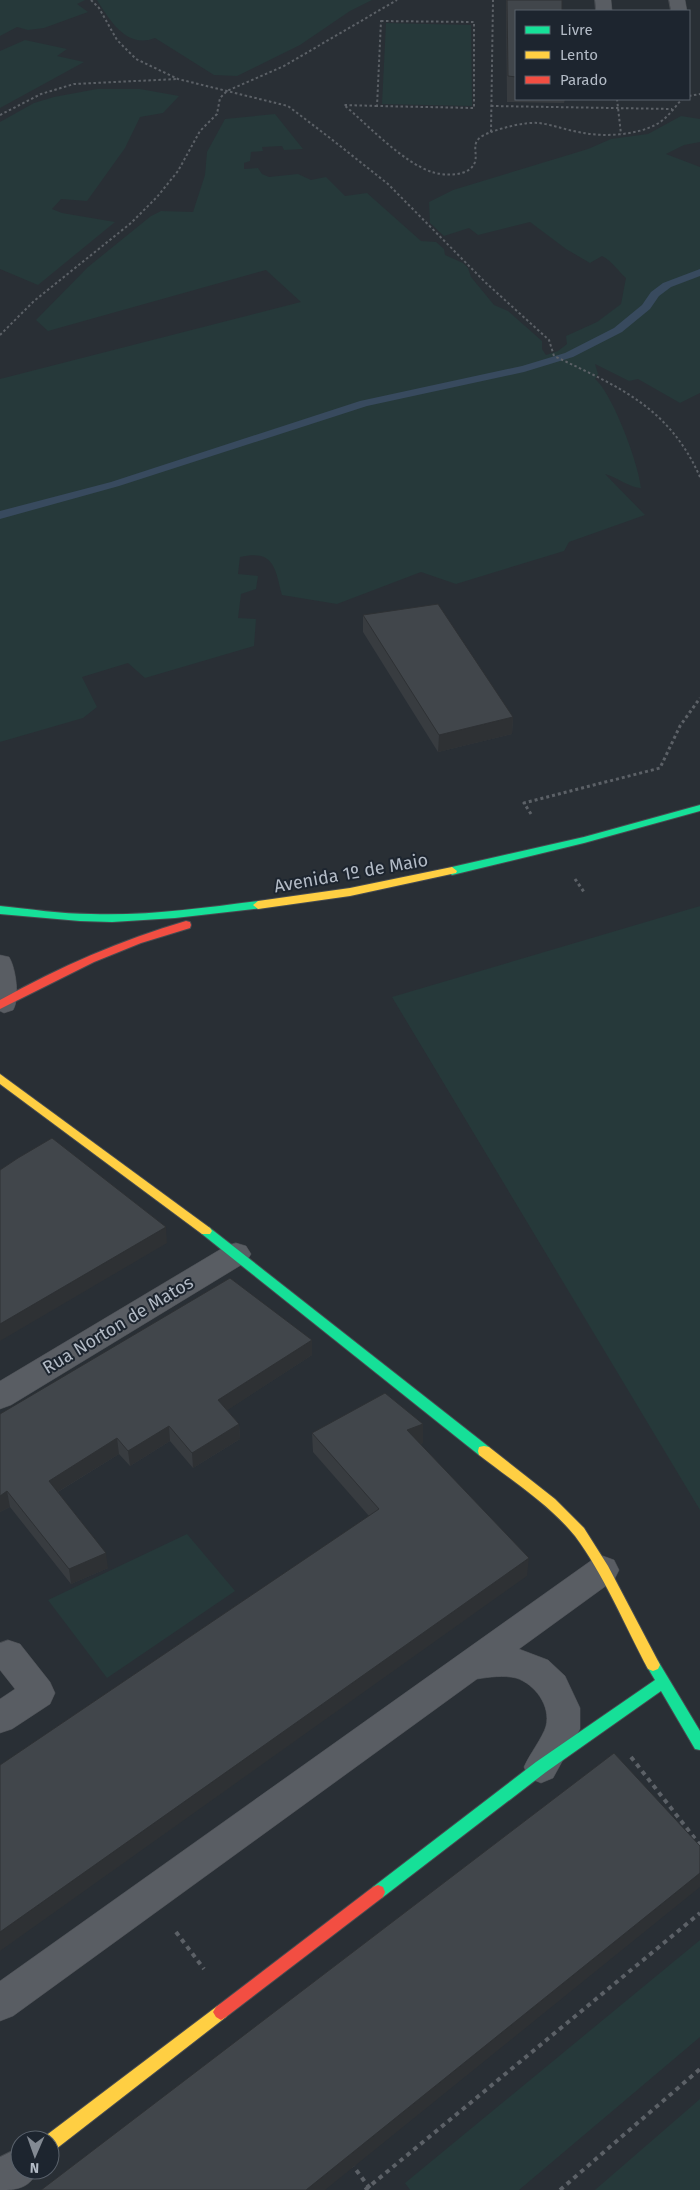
<svg xmlns="http://www.w3.org/2000/svg" width="700" height="2190" font-family="'Fira Sans',sans-serif">
	<style>
		.green { fill: #26393a }
		.lines { fill: none; stroke-linecap: round; stroke-linejoin: round }
		.stream { fill: #384a5e; fill-rule: evenodd }
		.street-casing { stroke: #474b50; stroke-width: 1 }
		.fast-casing { stroke: #474b50; stroke-width: 2 }
		.slow-casing { stroke: #474b50; stroke-width: 2 }
		.jam-casing { stroke: #474b50; stroke-width: 2 }
		.path-far2 { stroke: #5c6167; stroke-width: 2; stroke-dasharray: 2.5 2.5; stroke-linecap: butt }
		.path-far1 { stroke: #5c6167; stroke-width: 3; stroke-dasharray: 3 3; stroke-linecap: butt }
		.path { stroke: #5c6167; stroke-width: 4; stroke-dasharray: 4.5 4.5; stroke-linecap: butt }
		.street { fill: #595d63; fill-rule: evenodd }
		.fast { fill: #16e098; fill-rule: evenodd }
		.slow { fill: #ffcf43; fill-rule: evenodd }
		.jam { fill: #f24e42; fill-rule: evenodd }
		.wall { fill: #383c40 }
		.shaded-wall { fill: #2e3134 }
		.building { fill: #41464b; stroke: #2e3134 }
		.labels { text-anchor: middle; dominant-baseline: central; stroke-width: 4; stroke-linejoin: round; paint-order: stroke }
		.street-label { font-size: 18px; fill: #b3bbc6; stroke: #1d252f }
	</style>
	<rect width="100%" height="100%" fill="#292f35"/>
	<!-- green -->
	<g class="green">
		<path d="M0 0H85L77 4 88 12 44 28 28 30 17 27 0 36Z"/>
		<path d="M97 0H372L350 11 300 45 237 76 214 75 155 38C127 49 110 21 97 0Z"/>
		<path d="M386 23 471 25 472 106 382 104Z"/>
		<path d="M25 40 67 49 57 56 84 62 0 108V51Z"/>
		<path d="M97 89H140L179 96 163 113 140 117 125 148 87 201 61 199 52 209 62 213 115 222 38 285 0 269V122L34 103 54 97Z"/>
		<path d="M275 114 303 149 284 150 282 146 262 147 263 151 251 152 250 161 244 163V169L258 168 262 174 269 177 298 174 311 180 326 177 345 196 367 193 421 241 436 242 444 249 445 255 463 263 468 268 471 277 494 305 508 311 542 341V349L546 355 558 351 567 344 566 336 597 322 621 304 626 278C617 270 613 262 602 256L590 263 566 249 530 222 478 235 469 228 444 236 430 223 429 202 453 190 588 149 611 139 648 134 681 116 700 119V142L684 145 666 154 700 167V393L680 403 638 379 629 381 595 364 598 374 595 379C613 394 639 465 641 488 630 488 617 477 605 474L645 515 569 542 564 551 456 584 421 572 337 604 282 595C275 569 275 549 240 557L238 574 258 576 256 589 241 594 238 618 256 619 254 646 145 678 128 663 82 677 97 707 83 718 0 742V379L301 302 266 270 48 331 36 320 88 267 151 216 161 211 193 212 205 175 207 152 225 119Z"/>
		<path d="M700 906V1510L392 997Z"/>
		<path d="M187 1534 235 1591 107 1678 48 1600Z"/>
		<path d="M700 1940V2037L519 2190H410L405 2183Z"/>
		<path d="M700 2099V2190H595Z"/>
	</g>
	<g class="lines">
		<!-- stream -->
		<path class="stream" d="M700 269V276L671 287 659 296 650 309 622 332 573 357 524 372 367 406 119 486 0 519V511L111 482 360 401 522 366 565 353 614 328 642 305 651 292 663 283Z"/>
		<defs>
			<g id="street">
				<path d="M595 0H611L612 11H596Z"/>
				<path d="M669 0H685L687 11H671Z"/>
				<path d="M0 955 9 957C16 968 20 999 13 1010L4 1013 0 1011Z"/>
				<path d="M236 1243 246 1246 251 1254 246 1262 11 1405 0 1409V1381L226 1246Z"/>
				<path d="M603 1556 614 1560 619 1570 614 1580 519 1649 548 1660 565 1676 580 1708V1729L553 1778 541 1783 529 1778 524 1767C529 1755 543 1737 546 1726 551 1706 535 1684 516 1678 503 1675 490 1677 477 1679L13 2016 0 2021V1981L592 1560Z"/>
				<path d="M8 1640 20 1644 50 1682 55 1693 50 1704 12 1729 0 1733V1699L15 1689 0 1670V1643Z"/>
				<path d="M20 2147V2170H38C30 2188 18 2190 0 2190V2157Z"/>
			</g>
			<g id="fast">
				<path d="M700 805V811L584 843 452 875 447 871 452 867 584 837Z"/>
				<path d="M258 901 263 905 262 908 175 918 112 922 80 921 0 914V906C30 909 61 914 91 914 147 916 203 908 258 901Z"/>
				<path d="M206 1226 210 1228 489 1447 490 1451 489 1455 484 1456 479 1455 202 1234 200 1231 202 1228Z"/>
				<path d="M653 1659 658 1661 700 1731V1750L695 1749 661 1691 546 1772 383 1897 378 1899 373 1897 371 1892 373 1887 536 1762 655 1680 646 1665 648 1661Z"/>
			</g>
			<g id="slow">
				<path d="M452 867 457 871 456 873 350 896 258 909 253 905 258 901 350 888Z"/>
				<path d="M0 1074 210 1228 212 1231 210 1234H202L0 1084Z"/>
				<path d="M484 1446 489 1447 555 1499 584 1528 608 1566 658 1661 660 1665 658 1669 653 1671 648 1669C626 1628 603 1573 575 1536 549 1504 511 1480 479 1455L478 1451 479 1447Z"/>
				<path d="M221 2004 226 2007 229 2012 226 2017 56 2149 50 2151V2140H43L44 2137 216 2007Z"/>
			</g>
			<g id="jam">
				<path d="M186 921 190 922 191 925 190 928 141 943 94 962 0 1009V1000C59 967 121 940 186 921Z"/>
				<path d="M378 1885 383 1887 385 1892 383 1897 226 2017 221 2020 216 2017 213 2012 216 2007 373 1887Z"/>
			</g>
		</defs>
		<!-- street casing -->
		<use href="#street" class="street-casing"/>
		<!-- fast casing -->
		<use href="#fast" class="fast-casing"/>
		<!-- slow casing -->
		<use href="#slow" class="slow-casing"/>
		<!-- jam casing -->
		<use href="#jam" class="jam-casing"/>
		<!-- path-far2 -->
		<g class="path-far2">
			<path d="M91 0 99 8 117 40 136 59 178 79 288 106 330 138 388 184 485 282 549 340 554 356C619 387 669 407 700 477"/>
			<path d="M381 21 474 22V108L377 106Z"/>
			<path d="M689 96 700 94"/>
			<path d="M617 99 621 134"/>
			<path d="M377 106 344 105C368 125 402 162 432 172 444 176 470 177 475 162 477 155 474 149 476 143 478 137 486 134 491 132 505 127 525 122 539 123 554 125 569 131 584 133 605 137 636 135 655 125 666 120 674 108 682 99"/>
			<path d="M491 106 672 109"/>
			<path d="M0 115 41 94 74 84 177 79"/>
			<path d="M491 132 493 0"/>
			<path d="M0 335 34 301 131 223 157 197 178 171 200 131 217 114 220 98 227 91 284 66 397 0"/>
		</g>
		<!-- path-far1 -->
		<g class="path-far1">
			<path d="M531 814 524 803 660 768 680 726 700 698"/>
			<path d="M575 879 584 892"/>
		</g>
		<!-- path -->
		<g class="path">
			<path d="M631 1757 700 1845"/>
			<path d="M176 1932 204 1969"/>
			<path d="M351 2163 371 2190"/>
			<path d="M365 2190 700 1913"/>
			<path d="M560 2190 700 2069"/>
		</g>
		<!-- street -->
		<use href="#street" class="street"/>
		<!-- fast -->
		<use href="#fast" class="fast"/>
		<!-- slow -->
		<use href="#slow" class="slow"/>
		<!-- jam -->
		<use href="#jam" class="jam"/>
	</g>
	<!-- wall -->
	<g class="wall">
		<path d="M506 0H562L516 11V99H565L564 103 507 102Z"/>
		<path d="M363 615 513 717 512 734 438 752 363 632Z"/>
		<path d="M312 1340V1355L227 1410 239 1424 240 1439 193 1468 170 1441 130 1466 119 1454 58 1492 108 1568 71 1584 10 1507 0 1512V1414Z"/>
		<path d="M423 1424V1443L420 1444 527 1576 369 1516 313 1452 312 1433Z"/>
	</g>
	<!-- shaded-wall -->
	<g class="shaded-wall">
		<path d="M513 717 512 734 438 752 439 735Z"/>
		<path d="M166 1227 167 1243 0 1341V1324Z"/>
		<path d="M312 1340V1355L220 1415 218 1400Z"/>
		<path d="M239 1424 240 1439 193 1468 192 1453Z"/>
		<path d="M423 1424V1443L407 1449V1430Z"/>
		<path d="M169 1426 170 1441 130 1466 128 1451Z"/>
		<path d="M117 1438 119 1454 51 1496 49 1481Z"/>
		<path d="M7 1491 10 1507 0 1512V1496Z"/>
		<path d="M106 1553 108 1568 71 1584 69 1569Z"/>
		<path d="M529 1558 527 1576 0 1951V1932Z"/>
		<path d="M700 1873V1887L325 2190H306Z"/>
	</g>
	<!-- building -->
	<g class="building">
		<path d="M507 0H562V11H516V77L508 76Z"/>
		<path d="M438 604 513 717 439 735 363 615Z"/>
		<path d="M52 1138 166 1227 0 1324V1170L18 1158Z"/>
		<path d="M230 1278 312 1340 218 1400 239 1424 192 1453 169 1426 128 1451 117 1438 49 1481 106 1553 69 1569 7 1491 0 1496V1414Z"/>
		<path d="M385 1393 423 1424 407 1430 529 1558 0 1932V1765L379 1509 312 1433Z"/>
		<path d="M614 1753 700 1846V1873L306 2190H41Z"/>
	</g>
	<g class="labels">
		<!-- street labels -->
		<g class="street-label">
			<text transform="translate(351 873) rotate(-10)">Avenida 1º de Maio</text>
			<text transform="translate(118 1325) rotate(-31)">Rua Norton de Matos</text>
		</g>
	</g>
	<!-- legend -->
	<rect x="515" y="10" width="175" height="90" fill="#1d252f" stroke="#59616b"/>
	<rect x="525" y="26" width="25" height="8" fill="#16e098" stroke="#59616b"/>
	<text x="560" y="35" font-size="15" fill="#b3bbc6">Livre</text>
	<rect x="525" y="51" width="25" height="8" fill="#ffcf43" stroke="#59616b"/>
	<text x="560" y="60" font-size="15" fill="#b3bbc6">Lento</text>
	<rect x="525" y="76" width="25" height="8" fill="#f24e42" stroke="#59616b"/>
	<text x="560" y="85" font-size="15" fill="#b3bbc6">Parado</text>
	<!-- north arrow -->
	<g transform="translate(35 2155) rotate(182)"><circle r="24" fill="#1d252f" stroke="#59616b"/>
	<path d="M0-4L9 19L0 12L-9 19Z" fill="#838a93"/>
	<text y="-8" font-size="14" font-weight="bold" text-anchor="middle" fill="#b3bbc6">N</text>
	</g>
</svg>
